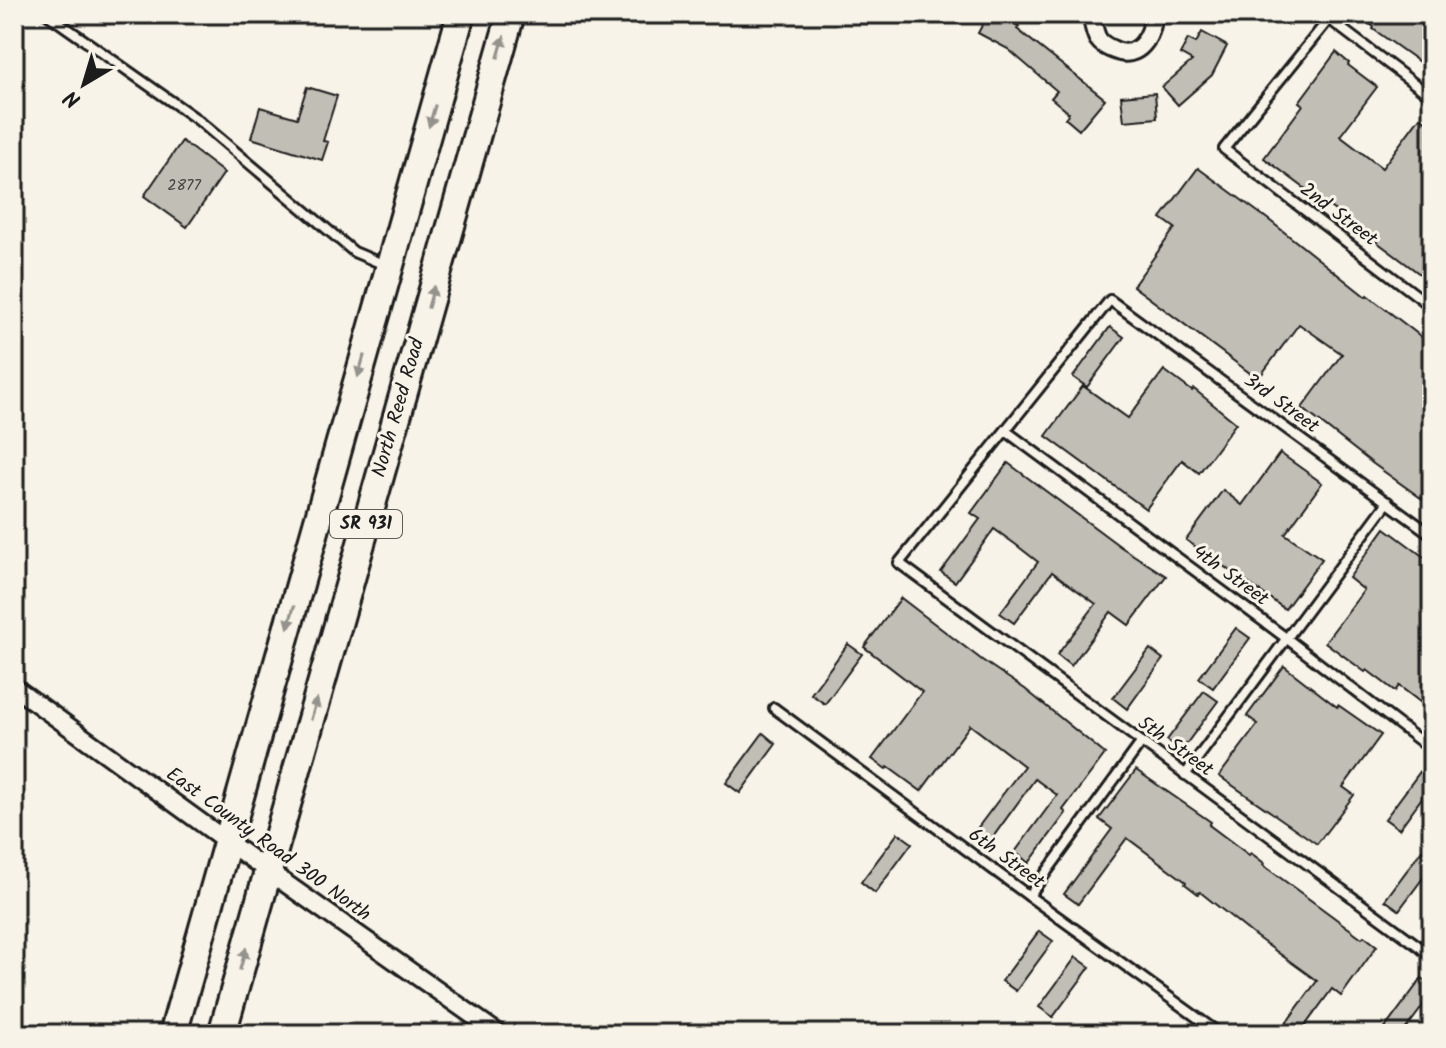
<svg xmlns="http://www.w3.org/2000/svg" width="1446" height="1048" font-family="Kalam,sans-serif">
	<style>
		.building { fill: #c0beb5; stroke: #1c1c1c; stroke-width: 2 }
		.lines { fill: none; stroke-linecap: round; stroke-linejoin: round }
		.service-casing { stroke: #1c1c1c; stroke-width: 14 }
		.minor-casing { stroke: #1c1c1c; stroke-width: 22 }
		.primary-casing { stroke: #1c1c1c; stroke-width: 32 }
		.service { stroke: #f7f3e8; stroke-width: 8 }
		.minor { stroke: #f7f3e8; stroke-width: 16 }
		.primary { stroke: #f7f3e8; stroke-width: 26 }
		.oneway { fill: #94928c }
		.labels { text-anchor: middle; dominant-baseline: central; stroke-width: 6; stroke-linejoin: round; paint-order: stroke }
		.number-label { font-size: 16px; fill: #454442 }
		.shield { fill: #f7f3e8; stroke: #5e5c59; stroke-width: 2 }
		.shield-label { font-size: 18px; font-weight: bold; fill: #1c1c1c }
		.street-label { font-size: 20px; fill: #1c1c1c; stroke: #f7f3e8 }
	</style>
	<rect width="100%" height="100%" fill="#f7f3e8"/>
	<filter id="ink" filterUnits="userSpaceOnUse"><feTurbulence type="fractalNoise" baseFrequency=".0125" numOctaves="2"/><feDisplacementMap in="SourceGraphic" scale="16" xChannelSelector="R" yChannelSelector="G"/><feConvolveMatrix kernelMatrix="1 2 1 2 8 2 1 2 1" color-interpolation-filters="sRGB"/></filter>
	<g filter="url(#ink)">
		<!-- building -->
		<g class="building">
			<path d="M988 14H996L1019 26 1017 29 1105 99 1079 130 1065 118 1069 113 1051 98 1057 91 1008 49 978 33Z"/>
			<path d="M1356 14H1432V71L1373 29 1374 27Z"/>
			<path d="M1202 32 1227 46 1212 75 1178 105 1162 87 1192 61 1180 54 1188 39 1196 43Z"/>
			<path d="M1336 52 1349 63 1348 65 1377 87 1340 136 1382 168 1420 117 1432 126V283L1264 158 1303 105 1299 102Z"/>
			<path d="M307 87 337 96 323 141 328 142 322 160 251 138 260 107 297 118Z"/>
			<path d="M1155 93 1157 118 1124 121 1121 96Z"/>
			<path d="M182 141 224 173 187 227 144 196Z"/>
			<path d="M1198 168 1269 220 1366 297 1367 295 1432 345V410L1423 422 1432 429V506L1372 463 1302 408 1342 354 1299 324 1258 379 1133 286 1175 228 1161 218Z"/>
			<path d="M1110 327 1124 337 1087 387 1073 377Z"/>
			<path d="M1164 370 1192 391 1194 389 1236 423 1199 473 1182 460 1146 509 1046 436 1083 386 1128 418Z"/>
			<path d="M1280 453 1322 483 1285 534 1322 559 1285 609 1186 540 1223 490 1242 505Z"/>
			<path d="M1008 463 1121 547 1166 576 1129 625 1111 612 1071 666 1057 655 1096 604 1052 572 1014 623 1000 613 1038 562 1015 544 994 529 955 582 941 572 980 519 971 513Z"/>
			<path d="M1385 528 1432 563V695L1424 705 1399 686 1395 691 1367 670 1365 672 1325 642 1364 590 1349 578Z"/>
			<path d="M901 598 982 660 1025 689 1105 754 1063 810 1066 813 1029 863 1015 852 1057 795 1035 779 990 841 976 830 1024 766 970 725 921 791 888 767 886 769 872 759 922 692 864 647Z"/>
			<path d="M1236 628 1250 638 1213 688 1199 678Z"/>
			<path d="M848 644 862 654 825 704 811 694Z"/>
			<path d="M1150 649 1163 659 1127 709 1113 698Z"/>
			<path d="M1284 666 1337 707 1338 705 1381 735 1343 787 1354 795 1317 844 1219 776 1258 724 1247 716Z"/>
			<path d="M1204 691 1218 701 1181 751 1167 740Z"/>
			<path d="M763 733 776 744 740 793 726 783Z"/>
			<path d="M1422 769 1432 776V784L1399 829 1385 819Z"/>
			<path d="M1136 770 1211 822 1209 825 1249 855 1251 853 1264 863 1263 865 1362 938 1364 936 1377 946 1341 996 1332 989 1299 1034H1278L1317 981 1255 936 1200 892 1198 894 1185 884 1186 882 1127 838 1078 904 1064 894 1112 829 1099 819Z"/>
			<path d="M898 833 912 843 875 893 861 882Z"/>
			<path d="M1422 850 1432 857V866L1399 910 1385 900Z"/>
			<path d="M1039 931 1053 941 1016 991 1002 981Z"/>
			<path d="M1076 957 1090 967 1053 1017 1039 1007Z"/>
			<path d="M1422 978 1432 986V994L1402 1034H1393L1385 1028Z"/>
		</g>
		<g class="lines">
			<defs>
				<g id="service">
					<path d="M47 14 198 120 354 252 385 265"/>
					<path d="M1432 97 1329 19 1224 149 1432 307"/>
					<path d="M1006 431 1286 638 1432 750"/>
					<path d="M1432 535 1110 300 899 563 1432 956"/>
					<path d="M774 708 1029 896 1220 1034"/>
					<path d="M1185 775 1388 502"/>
					<path d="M1029 896 1141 743"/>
					<path d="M1423 950 1432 938"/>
				</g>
				<g id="minor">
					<path d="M1091 14C1093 22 1094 32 1098 39 1102 45 1107 47 1114 50 1138 61 1153 36 1153 14"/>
					<path d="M14 687 268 871 499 1034"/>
				</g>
				<g id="primary">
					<path d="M173 1034 461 14"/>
					<path d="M222 1034 511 14"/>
				</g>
			</defs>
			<!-- service casing -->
			<use href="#service" class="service-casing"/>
			<!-- minor casing -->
			<use href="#minor" class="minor-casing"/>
			<!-- primary casing -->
			<use href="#primary" class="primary-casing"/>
			<!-- service -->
			<use href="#service" class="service"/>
			<!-- minor -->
			<use href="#minor" class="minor"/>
			<!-- primary -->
			<use href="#primary" class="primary"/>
		</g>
		<!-- one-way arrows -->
		<defs><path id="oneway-solid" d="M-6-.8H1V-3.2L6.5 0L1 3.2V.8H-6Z" transform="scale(2)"/></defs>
		<g class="oneway">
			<use href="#oneway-solid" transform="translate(501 47) rotate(-74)"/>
			<use href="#oneway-solid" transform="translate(432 116) rotate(106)"/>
			<use href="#oneway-solid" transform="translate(431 297) rotate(-74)"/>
			<use href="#oneway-solid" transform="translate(361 366) rotate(106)"/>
			<use href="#oneway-solid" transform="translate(291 617) rotate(106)"/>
			<use href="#oneway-solid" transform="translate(314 709) rotate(-74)"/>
			<use href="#oneway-solid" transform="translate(243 959) rotate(-74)"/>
		</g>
	</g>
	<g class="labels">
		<!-- number labels -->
		<g class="number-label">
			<text x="184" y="185">2877</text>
		</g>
		<!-- shield labels -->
		<rect class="shield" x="330" y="510" width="72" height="28" rx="6"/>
		<g class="shield-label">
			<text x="366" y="524">SR 931</text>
		</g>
		<!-- street labels -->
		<g class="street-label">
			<text transform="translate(1338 215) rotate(37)">2nd Street</text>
			<text transform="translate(1281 404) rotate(36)">3rd Street</text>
			<text transform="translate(399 408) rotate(-74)">North Reed Road</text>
			<text transform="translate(1230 576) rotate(36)">4th Street</text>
			<text transform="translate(1175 747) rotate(36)">5th Street</text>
			<text transform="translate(268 845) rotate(36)">East County Road 300 North</text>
			<text transform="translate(1006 859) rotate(36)">6th Street</text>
		</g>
	</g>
	<!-- margin -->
	<rect width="1446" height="1048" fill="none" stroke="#f7f3e8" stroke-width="48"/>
	<rect x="24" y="24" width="1398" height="1000" fill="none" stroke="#1c1c1c" stroke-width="3" filter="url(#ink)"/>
	<!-- north arrow -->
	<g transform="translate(84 84) rotate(218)" stroke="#f7f3e8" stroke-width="6" paint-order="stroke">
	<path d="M0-6L14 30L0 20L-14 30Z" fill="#1c1c1c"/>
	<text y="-12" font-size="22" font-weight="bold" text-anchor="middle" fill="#1c1c1c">N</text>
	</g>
</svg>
